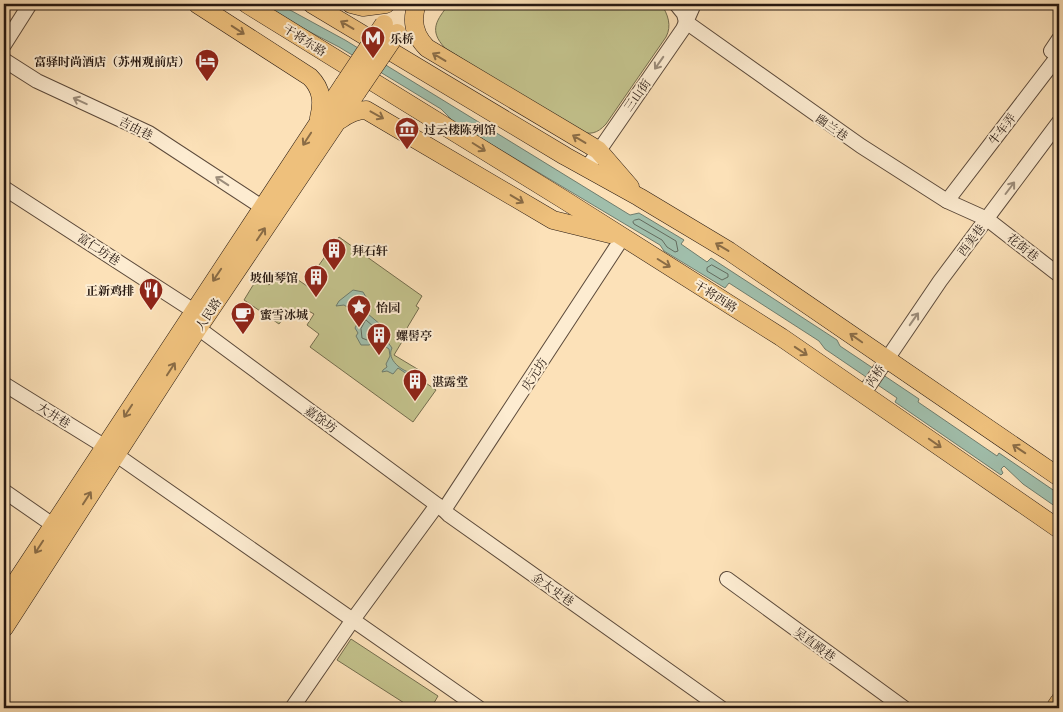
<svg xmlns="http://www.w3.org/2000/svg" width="1063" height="712" font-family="'Libre Caslon Text','Noto Serif SC',serif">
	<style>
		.green { fill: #c3c28c; stroke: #746d4e }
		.water { fill: #a0beab; stroke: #6f7c6d }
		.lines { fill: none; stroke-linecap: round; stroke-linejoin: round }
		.shore { stroke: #636b5e; stroke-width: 1 }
		.minor-casing { stroke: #5c4a3b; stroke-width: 16 }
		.major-casing { stroke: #261811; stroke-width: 19 }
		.minor { stroke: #fdecd1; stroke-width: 14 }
		.major { stroke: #eec07c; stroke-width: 18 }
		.major-bridge-casing { stroke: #261811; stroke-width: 19; stroke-linecap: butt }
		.major-bridge { stroke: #eec07c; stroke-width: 18 }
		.oneway { stroke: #8a6c46 }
		.oneway2 { stroke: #9c8d7b }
		.labels { text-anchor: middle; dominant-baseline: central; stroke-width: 4; stroke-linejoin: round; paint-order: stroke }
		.poi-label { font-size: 12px; font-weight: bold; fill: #261811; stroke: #fdecd1; text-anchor: start }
		.street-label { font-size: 12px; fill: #261811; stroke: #fdecd1 }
	</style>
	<rect width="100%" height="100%" fill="#fce1b8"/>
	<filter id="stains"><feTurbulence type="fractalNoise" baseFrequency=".004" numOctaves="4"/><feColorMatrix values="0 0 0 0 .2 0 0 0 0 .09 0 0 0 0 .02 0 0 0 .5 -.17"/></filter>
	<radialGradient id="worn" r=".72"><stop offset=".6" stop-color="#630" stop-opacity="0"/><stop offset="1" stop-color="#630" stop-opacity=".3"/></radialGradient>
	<!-- green -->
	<g class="green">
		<path d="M449 4H661C668 14 672 26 666 37L606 124C597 134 590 135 578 131L445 48C428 30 437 20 449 4Z"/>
		<path d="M339 237 422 296 416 306 419 308 401 338 403 340 394 355 424 373 420 379 436 390 413 422 310 347 319 334 307 325 314 314 305 309 300 316 290 309 279 324 244 300 258 277 269 285 274 278 279 281 285 271 307 286 316 273 314 272Z"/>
		<path d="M351 639 438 696 431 708H412L337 660Z"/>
	</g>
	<!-- water -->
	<g class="water">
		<path d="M256 4H279L345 40 630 215 639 213 684 240 681 244 707 262 711 258 837 340 840 346 919 399 918 402 997 456 999 453 1059 494V509L1023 484 1004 466 1001 469 1003 473 1001 475 895 402 897 398 825 349 819 341 729 283 725 288 664 251 660 245 454 122 441 109 339 47Z"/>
		<path d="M353 290 363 292 369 302 371 311 368 314 381 325 378 329 379 340 381 342 387 341 392 348C386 359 402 372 413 373L410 376 398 368 393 374 387 371 382 372 383 370 387 367 386 364 390 356 389 349 377 341 369 345H361L356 336 358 333 355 328 360 318 358 314 344 305 336 306 339 301Z"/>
	</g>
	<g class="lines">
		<!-- shore -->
		<g class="shore">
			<path d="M635 220 639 219 676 241 678 251 675 252 667 247 662 240 634 224 633 222Z"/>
			<path d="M712 265 728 274V277L722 280 707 271V268Z"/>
			<path d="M366 320 374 327 373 337 367 340 362 338 361 329Z"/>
		</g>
		<defs>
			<g id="minor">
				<path d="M676 4 684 14 686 22"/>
				<path d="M686 22 861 146 947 201 987 219 1059 275"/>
				<path d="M4 45 30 4"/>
				<path d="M1051 51 1059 39"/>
				<path d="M4 60 37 81 149 133 262 207"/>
				<path d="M587 168 683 29 694 4"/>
				<path d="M4 188 194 311"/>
				<path d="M947 201 1058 56"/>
				<path d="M198 328 444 510 449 515 721 708"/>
				<path d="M4 384 104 446"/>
				<path d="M864 393 940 281 1059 122"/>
				<path d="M115 454 479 708"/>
				<path d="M4 491 53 525"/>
				<path d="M444 510 623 237"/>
				<path d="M727 579 904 708"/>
				<path d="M292 708 352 621 437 505"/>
			</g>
			<g id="major">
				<path d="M197 4 310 77C322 89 323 102 319 118"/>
				<path d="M247 4 566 201 781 337 1059 529"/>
				<path d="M312 4 565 156 639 197 729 251 1059 477"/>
				<path d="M351 4 363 7 386 4"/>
				<path d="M417 4C411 20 414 35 427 48L598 150 630 187"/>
				<path d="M340 120C348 114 356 110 366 110L553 220 610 234"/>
				<path d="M4 600 344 84"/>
				<path d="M4 628 198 328 357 92"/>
				<path d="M1055 708 1059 702"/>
			</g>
		</defs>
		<!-- minor casing -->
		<use href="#minor" class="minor-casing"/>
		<!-- major casing -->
		<use href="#major" class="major-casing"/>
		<!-- minor -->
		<use href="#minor" class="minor"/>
		<!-- major -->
		<use href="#major" class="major"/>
		<defs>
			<g id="major-bridge">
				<path d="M344 84 384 24"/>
				<path d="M357 92 397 33"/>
			</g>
		</defs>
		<!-- major-bridge casing -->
		<use href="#major-bridge" class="major-bridge-casing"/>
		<!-- major-bridge -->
		<use href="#major-bridge" class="major-bridge"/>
	</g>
	<!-- one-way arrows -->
	<defs><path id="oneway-shaft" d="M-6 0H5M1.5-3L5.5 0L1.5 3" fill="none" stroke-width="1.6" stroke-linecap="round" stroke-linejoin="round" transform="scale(1.25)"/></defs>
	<g class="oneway">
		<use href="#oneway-shaft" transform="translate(347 25) rotate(-149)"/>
		<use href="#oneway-shaft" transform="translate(238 30) rotate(33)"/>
		<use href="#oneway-shaft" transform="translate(439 57) rotate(-149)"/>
		<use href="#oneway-shaft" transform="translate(377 115) rotate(29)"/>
		<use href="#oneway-shaft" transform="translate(307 139) rotate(123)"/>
		<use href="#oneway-shaft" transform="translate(579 139) rotate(-149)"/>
		<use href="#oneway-shaft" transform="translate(479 147) rotate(32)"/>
		<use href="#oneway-shaft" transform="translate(517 199) rotate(31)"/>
		<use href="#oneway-shaft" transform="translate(261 234) rotate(-56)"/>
		<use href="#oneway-shaft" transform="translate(722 247) rotate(-149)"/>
		<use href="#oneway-shaft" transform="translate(664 263) rotate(32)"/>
		<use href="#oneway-shaft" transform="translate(217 275) rotate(124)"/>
		<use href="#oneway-shaft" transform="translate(856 338) rotate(-145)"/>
		<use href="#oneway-shaft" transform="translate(801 351) rotate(34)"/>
		<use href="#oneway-shaft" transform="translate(171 369) rotate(-57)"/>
		<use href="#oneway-shaft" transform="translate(128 411) rotate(123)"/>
		<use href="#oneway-shaft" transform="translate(935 443) rotate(35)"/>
		<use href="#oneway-shaft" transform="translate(1019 449) rotate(-146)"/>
		<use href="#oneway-shaft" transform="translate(87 498) rotate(-57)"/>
		<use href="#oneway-shaft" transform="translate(39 547) rotate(123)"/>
	</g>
	<g class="oneway2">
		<use href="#oneway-shaft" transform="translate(659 63) rotate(125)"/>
		<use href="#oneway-shaft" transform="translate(80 101) rotate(-155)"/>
		<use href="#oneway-shaft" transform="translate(222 181) rotate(-147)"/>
		<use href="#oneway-shaft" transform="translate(1010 188) rotate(-53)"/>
		<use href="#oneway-shaft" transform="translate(914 319) rotate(-55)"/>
	</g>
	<!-- icons -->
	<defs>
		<symbol id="metro-pin" viewBox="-11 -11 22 30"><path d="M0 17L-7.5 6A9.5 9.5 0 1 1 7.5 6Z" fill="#8f2418" stroke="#fdecd1"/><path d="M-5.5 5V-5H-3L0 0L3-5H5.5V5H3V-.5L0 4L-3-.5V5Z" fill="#fff"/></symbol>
		<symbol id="hotel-pin" viewBox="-11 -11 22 30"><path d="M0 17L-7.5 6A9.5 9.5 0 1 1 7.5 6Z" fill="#8f2418" stroke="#fdecd1"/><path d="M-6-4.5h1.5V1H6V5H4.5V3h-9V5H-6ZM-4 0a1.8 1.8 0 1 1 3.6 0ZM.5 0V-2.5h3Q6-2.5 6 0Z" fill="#fff"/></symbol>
		<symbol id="museum-pin" viewBox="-11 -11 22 30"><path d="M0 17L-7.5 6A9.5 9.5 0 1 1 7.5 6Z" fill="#8f2418" stroke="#fdecd1"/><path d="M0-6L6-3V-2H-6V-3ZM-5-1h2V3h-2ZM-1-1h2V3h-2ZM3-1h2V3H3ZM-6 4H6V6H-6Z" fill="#fff"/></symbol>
		<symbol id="building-pin" viewBox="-11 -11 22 30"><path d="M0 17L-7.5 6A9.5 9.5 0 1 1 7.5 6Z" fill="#8f2418" stroke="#fdecd1"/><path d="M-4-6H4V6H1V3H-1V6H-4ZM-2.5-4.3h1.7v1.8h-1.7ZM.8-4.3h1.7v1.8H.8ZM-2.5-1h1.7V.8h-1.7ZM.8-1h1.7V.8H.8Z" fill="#fff"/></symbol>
		<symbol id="restaurant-pin" viewBox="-11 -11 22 30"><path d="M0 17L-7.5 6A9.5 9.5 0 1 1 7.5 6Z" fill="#8f2418" stroke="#fdecd1"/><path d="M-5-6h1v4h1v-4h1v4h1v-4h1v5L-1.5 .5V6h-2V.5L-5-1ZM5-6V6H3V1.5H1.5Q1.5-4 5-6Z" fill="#fff"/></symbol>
		<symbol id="sight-pin" viewBox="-11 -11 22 30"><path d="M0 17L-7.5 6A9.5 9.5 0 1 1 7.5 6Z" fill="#8f2418" stroke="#fdecd1"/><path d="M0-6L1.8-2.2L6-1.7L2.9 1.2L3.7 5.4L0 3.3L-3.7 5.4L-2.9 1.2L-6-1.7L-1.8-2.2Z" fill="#fff"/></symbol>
		<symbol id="cafe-pin" viewBox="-11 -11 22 30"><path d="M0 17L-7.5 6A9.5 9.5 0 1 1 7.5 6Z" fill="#8f2418" stroke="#fdecd1"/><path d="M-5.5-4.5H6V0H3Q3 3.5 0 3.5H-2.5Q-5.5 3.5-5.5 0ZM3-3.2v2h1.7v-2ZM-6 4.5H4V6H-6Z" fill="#fff"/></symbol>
	</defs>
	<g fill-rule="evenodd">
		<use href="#metro-pin" x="359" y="24" width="28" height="38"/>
		<use href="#hotel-pin" x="193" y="47" width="28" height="38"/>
		<use href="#museum-pin" x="393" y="115" width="28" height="38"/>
		<use href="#building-pin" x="320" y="236" width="28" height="38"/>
		<use href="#building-pin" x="302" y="263" width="28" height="38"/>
		<use href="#restaurant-pin" x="137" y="276" width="28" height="38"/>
		<use href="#sight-pin" x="345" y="293" width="28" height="38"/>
		<use href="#cafe-pin" x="229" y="300" width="28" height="38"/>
		<use href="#building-pin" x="365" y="321" width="28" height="38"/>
		<use href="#building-pin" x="401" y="367" width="28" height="38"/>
	</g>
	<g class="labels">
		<!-- poi labels -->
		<g class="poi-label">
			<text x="390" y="38">乐桥</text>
			<text x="190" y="61" text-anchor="end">富驿时尚酒店（苏州观前店）</text>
			<text x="424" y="129">过云楼陈列馆</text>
			<text x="352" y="250">拜石轩</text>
			<text x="298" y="277" text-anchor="end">坡仙琴馆</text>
			<text x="134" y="290" text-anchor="end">正新鸡排</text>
			<text x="376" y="307">怡园</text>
			<text x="260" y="314">蜜雪冰城</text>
			<text x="396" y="335">螺髻亭</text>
			<text x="432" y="381">湛露堂</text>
		</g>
		<!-- street labels -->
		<g class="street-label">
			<text transform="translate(305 40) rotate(32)">干将东路</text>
			<text transform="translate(637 95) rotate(-55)">三山街</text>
			<text transform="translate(832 127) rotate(35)">幽兰巷</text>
			<text transform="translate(136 128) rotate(27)">吉由巷</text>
			<text transform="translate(1002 129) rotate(-52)">牛车弄</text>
			<text transform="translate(971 240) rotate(-53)">西美巷</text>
			<text transform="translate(1023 247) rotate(38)">花街巷</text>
			<text transform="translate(99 249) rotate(33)">富仁坊巷</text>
			<text transform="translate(716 296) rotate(32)">干将西路</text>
			<text transform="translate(208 314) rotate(-56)">人民路</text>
			<text transform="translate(534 374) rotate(-57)">庆元坊</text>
			<text transform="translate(875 376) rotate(-56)">芮桥</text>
			<text transform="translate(54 415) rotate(32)">大井巷</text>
			<text transform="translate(321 419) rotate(36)">嘉馀坊</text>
			<text transform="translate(553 589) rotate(35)">金太史巷</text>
			<text transform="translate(815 644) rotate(36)">吴直殿巷</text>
		</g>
	</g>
	<!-- margin -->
	<rect width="1063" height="712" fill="none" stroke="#fce1b8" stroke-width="20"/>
	<rect x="5" y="5" width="1053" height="702" fill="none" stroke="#261811" stroke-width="2.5"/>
	<rect x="10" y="10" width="1043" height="692" fill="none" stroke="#261811"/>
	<rect width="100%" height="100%" filter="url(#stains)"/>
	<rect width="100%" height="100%" fill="url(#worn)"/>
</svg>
